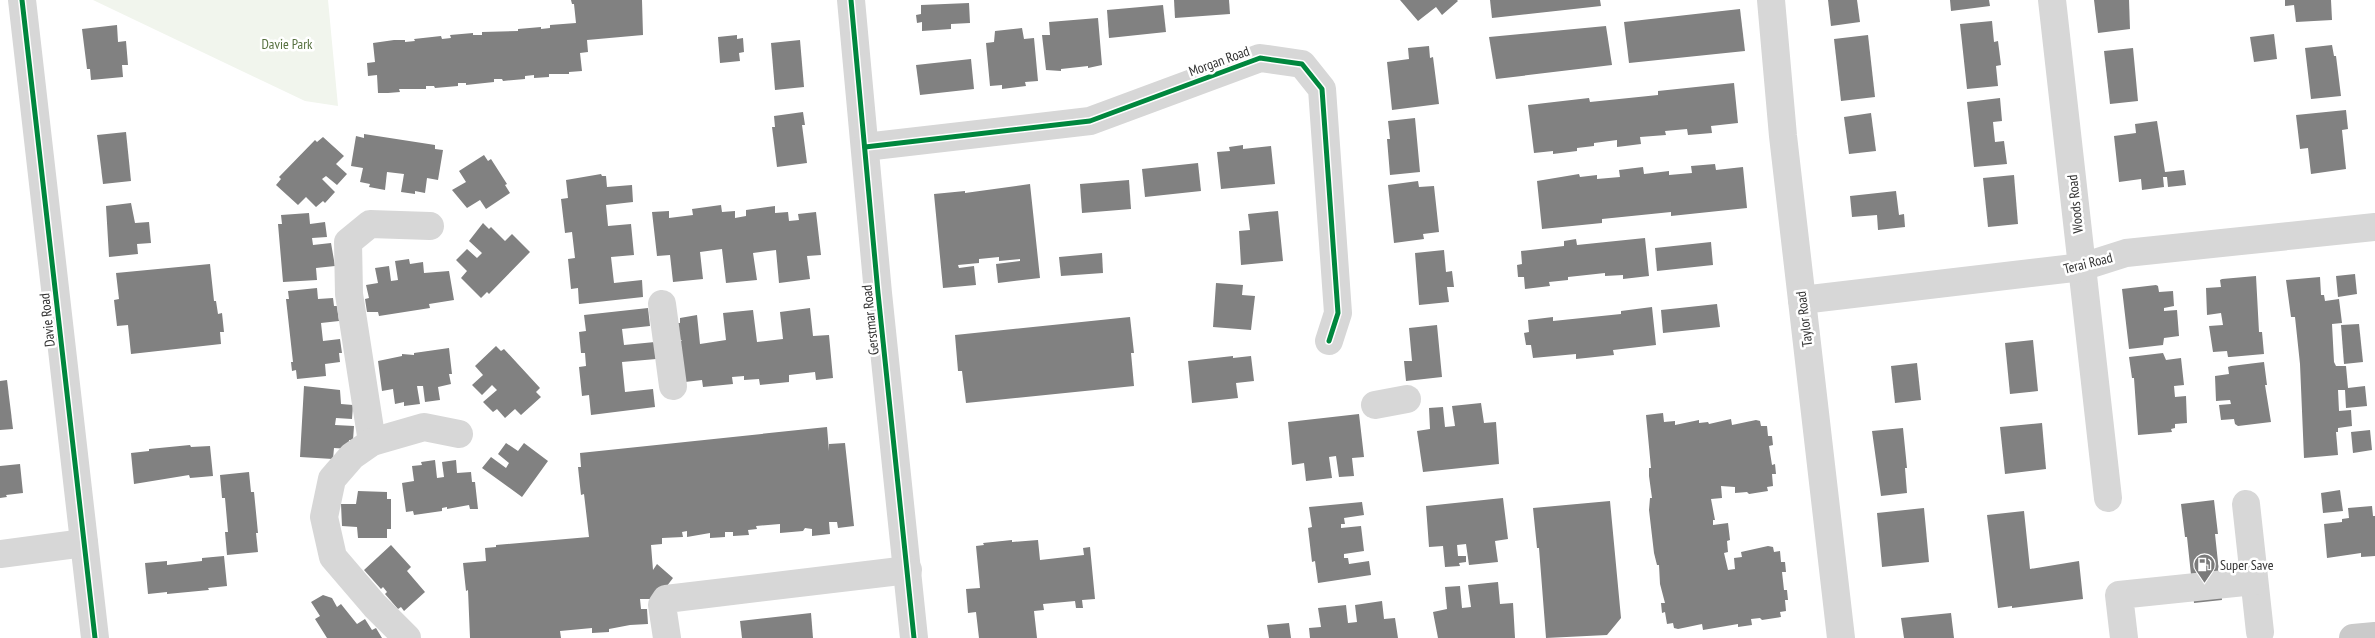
<svg xmlns="http://www.w3.org/2000/svg" width="2375" height="638" font-family="'PT Sans Narrow',sans-serif">
	<style>
		.green { fill: #f1f5ed }
		.building { fill: #818181 }
		.lines { fill: none; stroke-linecap: round; stroke-linejoin: round }
		.minor { stroke: #d7d7d7; stroke-width: 28 }
		.major { stroke: #cacaca; stroke-width: 28 }
		.cycleway-casing { stroke: #fff; stroke-width: 8 }
		.cycleway { stroke: #00873e; stroke-width: 5 }
		.labels { text-anchor: middle; dominant-baseline: central; stroke-width: 5; stroke-linejoin: round; paint-order: stroke }
		.park-label { font-size: 14px; fill: #56703f; stroke: #fff }
		.street-label { font-size: 14px; fill: #333; stroke: #fff }
		.poi-label { font-size: 14px; fill: #333; stroke: #fff; text-anchor: start }
	</style>
	<rect width="100%" height="100%" fill="#fff"/>
	<!-- green -->
	<path class="green" d="M93 0H328L338 106 305 101Z"/>
	<!-- building -->
	<g class="building">
		<path d="M571 0H642L643 35 587 40 588 52 580 53 582 71 569 72V74H549V77L534 78V75L525 76V79L503 81 502 79H494V82L466 85V83H458V86L435 88 434 86H426V89H399L400 92 388 93H378L377 75 368 76 367 63 375 62 373 43 394 40H405V42L415 41 414 39 441 36 442 39 451 38 450 35 473 33V35H482V32L518 31V29L541 27V29L550 28V25L576 23 574 4H572Z"/>
		<path d="M1174 0H1229L1230 14 1175 18Z"/>
		<path d="M1400 0H1457L1458 1 1442 15 1436 7 1418 21Z"/>
		<path d="M1490 0H1600L1601 6 1492 18Z"/>
		<path d="M1828 0H1857L1860 22 1831 26Z"/>
		<path d="M1950 0H1989L1990 6 1951 11Z"/>
		<path d="M2094 0H2129L2130 29 2098 33Z"/>
		<path d="M2285 0H2331L2332 20 2296 22 2294 5 2285 6Z"/>
		<path d="M969 3 970 23 951 24V29L922 31V22L917 23 916 15 921 14V5Z"/>
		<path d="M1163 5 1166 32 1109 38 1107 10Z"/>
		<path d="M1740 9 1745 51 1629 63 1624 22Z"/>
		<path d="M1098 18 1102 65 1088 68V66L1061 69V71L1046 70 1042 35H1050L1049 22Z"/>
		<path d="M1992 21 1994 42 1998 41 2001 65 1996 66 1998 86 1967 89 1960 24Z"/>
		<path d="M117 25 118 42 126 41 128 65H122L123 77 91 80 90 69H87L82 29Z"/>
		<path d="M1606 26 1612 65 1496 79 1489 37Z"/>
		<path d="M1022 28 1024 39 1034 38 1038 81 1025 82 1026 86 1002 89V85L990 86 986 43 994 42 995 31Z"/>
		<path d="M2274 34 2277 59 2254 62 2250 37Z"/>
		<path d="M737 35V39L743 38 744 52 739 53 740 61 720 63 718 37Z"/>
		<path d="M1868 35 1875 97 1841 101 1834 39Z"/>
		<path d="M800 40 804 87 775 90 771 43Z"/>
		<path d="M2332 45 2334 56H2336L2341 96 2311 99 2305 48Z"/>
		<path d="M1429 46 1430 58 1433 57 1439 104 1392 110 1387 62 1409 59 1408 48Z"/>
		<path d="M2133 48 2138 101 2110 104 2104 51Z"/>
		<path d="M971 59 974 89 920 95 916 65Z"/>
		<path d="M1734 83 1738 123 1711 126 1712 133 1688 135 1687 129 1665 131 1666 135 1640 137 1641 144 1617 147V140L1594 143V146L1577 148V151L1553 154V151L1534 153 1528 105 1589 98 1590 102 1658 95V91Z"/>
		<path d="M2000 98 2002 121 1993 122 1995 142 2004 141 2007 164 1974 167 1967 102Z"/>
		<path d="M2346 110 2348 129 2342 130 2346 169 2311 174 2308 148 2300 149 2296 115Z"/>
		<path d="M803 112 805 125H802L807 163 777 167 772 127H775L774 116Z"/>
		<path d="M1871 113 1876 151 1849 154 1844 117Z"/>
		<path d="M1415 118 1420 172 1390 175 1387 139H1390L1388 121Z"/>
		<path d="M2157 121 2165 172 2184 170 2186 185 2168 187 2167 177H2163L2164 187 2142 190 2141 179 2119 182 2114 136 2136 133 2135 124Z"/>
		<path d="M126 132 131 181 103 184 97 135Z"/>
		<path d="M364 134 435 145V149L443 150 438 180 427 178 425 193 415 191V194L401 192 404 174 387 172 385 190 369 187 370 184 360 182 363 168 351 166 356 136 364 138Z"/>
		<path d="M323 137 344 156 336 164 347 174 337 185 326 176 322 179 335 192 325 203 323 201 316 207 306 197 298 205 276 185 281 179 279 177 315 140 317 142Z"/>
		<path d="M1243 145V149L1271 146 1275 184 1221 189 1217 152 1230 151 1229 147Z"/>
		<path d="M484 155 488 161 491 159 507 184 505 185 510 193 486 209 480 200 467 208 452 190 466 182 459 171Z"/>
		<path d="M1198 163 1201 191 1145 197 1142 169Z"/>
		<path d="M1715 164 1716 170 1743 167 1747 208 1671 216V212L1602 219V223L1542 229 1537 181 1579 174 1580 177 1597 175V179L1620 177 1619 170 1643 167 1644 174 1669 171V175L1692 173 1691 166Z"/>
		<path d="M601 174 602 176H606L607 187 632 185 633 202 606 205 608 226 631 224 634 255 611 257 614 283 642 280 643 297 579 304 578 288 571 289 568 259 575 258 572 232 565 233 561 199 568 198 566 180Z"/>
		<path d="M2014 175 2018 224 1988 227 1983 178Z"/>
		<path d="M1129 180 1131 209 1082 213 1080 184Z"/>
		<path d="M1418 181 1419 187 1434 186 1439 232 1423 234 1424 239 1394 243 1388 185Z"/>
		<path d="M1030 184 1040 278 998 283 996 264 1020 261V259L999 261V257L979 259V263L958 265 959 268 974 266 976 285 943 288 934 194 965 191V193Z"/>
		<path d="M1896 191 1899 215 1904 214 1905 227 1878 230 1877 215 1852 217 1850 196Z"/>
		<path d="M131 203 135 223 149 222 151 243 137 244 138 254 109 257 106 206Z"/>
		<path d="M721 205 722 212 735 211V218L746 216V210L775 206V213L788 212 789 221 799 220 798 214 816 212 821 255 807 256 810 279 779 283 776 250 753 253 757 280 726 283 722 249 700 252 703 279 673 282 670 255 657 256 652 212 669 211V218L693 215 692 209Z"/>
		<path d="M1278 211 1283 261 1241 265 1239 231 1250 230 1248 214Z"/>
		<path d="M309 213 310 224 325 222 327 237 312 238 313 245 331 243 335 266 316 268 317 280 283 282 278 224H282L281 215Z"/>
		<path d="M483 223 489 229 491 227 505 241 512 234 530 252 489 294 487 292 481 298 461 278 467 271 456 260 467 249 477 258 482 253 469 241Z"/>
		<path d="M1645 238 1649 276 1623 279V275L1605 276V273L1568 277V280L1549 282 1550 286 1525 289 1524 277H1518L1517 265 1522 264 1521 251 1564 246V241L1576 239 1577 245Z"/>
		<path d="M1711 242 1713 265 1657 271 1655 248Z"/>
		<path d="M1444 250 1446 272 1452 271 1454 287H1447L1449 302 1419 305 1415 253Z"/>
		<path d="M1102 253 1103 273 1061 276 1059 257Z"/>
		<path d="M409 259 410 264 423 262 424 273 449 271 454 300 429 304 430 308 379 316 378 312H367L365 299 369 298 366 285 378 283 375 268 389 266 391 281 398 280 395 261Z"/>
		<path d="M210 264 214 301H216L218 314 222 313 224 332H220L221 344 131 354 128 325 117 326 114 300 119 299 116 273Z"/>
		<path d="M2355 274 2357 294 2338 297 2336 276Z"/>
		<path d="M2256 276 2259 332H2262L2264 354 2230 357H2228L2227 351 2213 352 2209 326 2223 325 2221 313 2207 315 2206 288 2221 287 2220 280 2222 279Z"/>
		<path d="M2320 277 2321 295H2324L2325 301 2339 299 2342 323 2332 324 2334 362 2336 366H2346L2348 388 2365 386 2367 406 2346 408 2345 390H2338L2339 411 2351 410 2352 426 2338 428V432H2336L2338 455 2304 458 2300 364 2295 317H2291L2286 280Z"/>
		<path d="M1216 283 1243 285 1242 295 1255 296 1251 330 1213 327Z"/>
		<path d="M2156 285 2158 286 2159 292 2173 291 2174 306 2164 308V311L2177 310 2179 336 2164 338 2163 345 2129 349 2122 289Z"/>
		<path d="M317 288 318 299 333 298 334 306H337L339 321 321 323 323 341 340 339 342 353H339L340 362 325 364 326 376 297 379 296 370 292 371 291 362H293L286 299H289L288 291Z"/>
		<path d="M1717 304 1720 327 1663 333 1661 310Z"/>
		<path d="M1652 307 1656 345 1613 350 1614 355 1576 359V354L1533 358 1531 345H1526L1524 333 1529 332 1528 320 1553 317V321L1621 314V311Z"/>
		<path d="M648 308 650 326 622 329 624 345 655 342 656 359 622 362 625 392 653 389 655 407 591 415 589 395 582 396 579 367 586 366 585 353H581L579 332 586 331 584 315Z"/>
		<path d="M810 308 813 336 829 335 833 378 816 380 815 372 789 375V382L760 385 759 379 744 380V376L732 377 733 384 703 387 702 380 685 382 680 342 682 340H679L677 323H680V318L697 315 700 344 726 340 723 313 753 310 757 342 783 339 780 312Z"/>
		<path d="M1130 317 1134 353H1131L1134 386 966 403 962 371H958L955 335Z"/>
		<path d="M2359 324 2363 362 2344 364 2341 325Z"/>
		<path d="M1437 325 1442 377 1406 381 1404 361H1412L1409 328Z"/>
		<path d="M2033 340 2038 391 2010 394 2005 343Z"/>
		<path d="M496 346 501 351 504 349 540 388 536 392 541 397 521 415 515 409 505 418 497 409 493 412 483 402 497 390 492 385 482 395 472 385 483 375 475 366Z"/>
		<path d="M449 348 452 374H449L451 384 438 387 440 400 425 402 423 386H417L420 404 404 406V402L395 404 393 389 382 391 378 361 402 356V354L414 355V353Z"/>
		<path d="M2163 353 2166 360 2181 358 2184 385 2174 386 2175 397 2186 396 2187 423 2175 424V428L2171 429 2172 432 2138 435 2134 378H2132L2129 357Z"/>
		<path d="M1233 356V358L1251 356 1254 381 1236 383 1238 398 1192 403 1188 361Z"/>
		<path d="M2264 362 2267 385H2265L2271 422 2238 426 2235 424 2234 419 2221 420 2219 405 2231 404 2230 400 2216 401 2215 376 2229 374 2228 367 2231 366Z"/>
		<path d="M1917 363 1921 400 1895 403 1891 366Z"/>
		<path d="M7 380 13 429 0 430V381Z"/>
		<path d="M304 386 340 390 341 404 353 405 352 419 336 418 335 425 354 426 353 440H349V449L334 448 333 459 300 457Z"/>
		<path d="M1481 403 1484 423 1496 422 1499 464 1423 472 1417 431 1430 429 1429 408 1443 407 1445 427 1455 426 1452 406Z"/>
		<path d="M1663 413 1664 422 1675 421V425L1699 420V423L1708 422 1709 424 1731 419 1732 425 1756 420 1760 421 1761 426H1767L1768 436H1772L1773 445 1769 446 1772 465 1775 464 1776 474H1772L1773 486 1767 487 1768 491 1749 494 1747 492 1735 493V487L1721 486 1722 498 1711 499 1715 520H1713V525L1728 523 1730 540 1727 541 1728 552 1724 553 1728 570 1735 569 1734 558 1742 557 1741 552 1768 546 1773 547 1774 552 1780 551 1781 562H1785L1786 572H1782L1784 590H1787L1788 600H1785L1786 611 1780 612 1781 617 1762 620 1760 618 1751 619 1752 625 1738 627V624L1703 630 1702 624 1678 629 1674 628 1673 623 1667 624 1665 612 1662 613 1661 603H1665L1660 584 1659 565H1657L1654 553 1649 510 1650 498H1652L1649 476V468H1651L1646 415Z"/>
		<path d="M1359 414 1364 457 1352 458 1354 476 1339 477 1336 456 1329 457 1332 478 1306 481 1304 463 1292 465 1288 422Z"/>
		<path d="M2042 423 2046 469 2005 474 2000 427Z"/>
		<path d="M827 427 829 451V444L845 443 854 526 838 528 837 522H829L830 534 812 536V529L805 528 803 531 780 533V524L756 526 757 529 748 530 749 535 733 536V532H725V537L710 538V533L687 537V531L682 532 683 537 662 538V544L651 545 653 570 657 564 673 578 657 599H640L641 609H647L648 624 630 625 609 629V632L592 633V628L560 631 561 638H470L468 590 466 591 463 563 486 561 485 548 496 547V545L589 537 584 494 581 495 578 467H581L580 453Z"/>
		<path d="M1903 428 1907 468H1905L1907 493 1881 496 1872 431Z"/>
		<path d="M2370 430 2372 450 2353 453 2351 432Z"/>
		<path d="M506 443 518 451 524 443 548 461 522 497 482 468 491 457 506 468 509 463 498 454Z"/>
		<path d="M190 445 191 447 210 446 213 476 190 478 189 475 134 484 131 453 149 451V449Z"/>
		<path d="M435 460 437 478 444 477 442 462 456 460 457 473 471 472 472 482H475L478 509H470L469 505 447 509V507L442 508V511L414 515 413 511 406 512 402 483 414 481 412 466 422 465 421 462Z"/>
		<path d="M20 464 23 493 6 495 7 497 0 498V466Z"/>
		<path d="M249 472 251 492H254L258 533H256L258 552 227 555 225 532H228L225 498H222L220 475Z"/>
		<path d="M2340 490 2343 511 2323 513 2321 493Z"/>
		<path d="M358 491 387 492V499H391V529H387V538H358L357 527 342 526 341 504H356Z"/>
		<path d="M1503 498 1508 539 1495 541 1498 562 1469 565 1466 544 1457 545 1458 556H1466V562L1459 563 1460 566 1445 567 1443 546 1429 547 1426 506Z"/>
		<path d="M2214 500 2218 534H2215L2222 600 2194 603 2187 537H2185L2181 504Z"/>
		<path d="M1610 501 1621 618 1607 635 1546 638 1539 548H1537L1533 508Z"/>
		<path d="M1362 502 1364 515 1344 518 1345 524H1341V528L1361 526 1364 551 1344 554V558H1348L1349 564 1369 561 1371 575 1318 583 1315 561 1312 562 1308 528 1312 527 1309 507Z"/>
		<path d="M2372 506 2373 516H2375V556L2361 557V553L2327 558 2324 524 2342 522V519L2349 518 2348 508Z"/>
		<path d="M1924 508 1929 562 1882 567 1877 513Z"/>
		<path d="M2024 511 2030 569 2079 561 2083 599 2012 608V606L1998 608 1987 515Z"/>
		<path d="M1012 540V542L1038 540 1040 560 1084 555 1083 548 1090 547 1095 599 1082 600 1083 608H1076L1075 601 1043 604 1044 610 1034 611 1037 638H979L976 612 968 613 966 589 980 588 976 546 984 545 983 543Z"/>
		<path d="M391 545 411 567 407 571 425 592 404 611 401 607 398 609 385 594 387 592 383 587 381 589 364 570Z"/>
		<path d="M224 556 227 586 208 588 209 590 167 594V592L148 594 145 563 167 561V565L202 561V558Z"/>
		<path d="M1498 582 1500 604 1513 603 1515 638H1438L1433 612 1447 609 1445 587 1460 586 1462 608 1471 607 1468 585Z"/>
		<path d="M323 595 332 598 337 607 341 604 357 624 365 619 372 630 376 628 382 638H327L315 619 320 616 311 602Z"/>
		<path d="M1382 601 1384 619 1395 618 1398 638H1310L1309 628 1321 627 1318 608 1346 605 1348 623 1357 622 1355 605Z"/>
		<path d="M811 613 813 638H742L740 621Z"/>
		<path d="M1951 613 1954 638H1904L1901 618Z"/>
		<path d="M1289 623 1291 638H1269L1267 625Z"/>
	</g>
	<g class="lines">
		<!-- minor -->
		<g class="minor">
			<path d="M22 0 95 638"/>
			<path d="M851 0 878 293 914 638"/>
			<path d="M1771 0 1783 136 1841 638"/>
			<path d="M2052 0 2108 498"/>
			<path d="M865 147 1090 121 1260 58 1302 64 1322 89 1338 313 1329 341"/>
			<path d="M1802 300 2082 267 2126 253 2375 227"/>
			<path d="M662 304 673 386"/>
			<path d="M1375 405 1407 399"/>
			<path d="M372 442 349 294 348 242 370 224 430 226"/>
			<path d="M2246 504 2260 632"/>
			<path d="M0 554 84 543"/>
			<path d="M407 638 375 606 333 557 324 517 332 479 352 456 372 442 424 427 459 434"/>
			<path d="M667 638 662 605 666 599 908 570"/>
			<path d="M2124 638 2119 595 2254 581"/>
		</g>
		<!-- major -->
		<path class="major" d="M2353 638 2375 636"/>
		<defs>
			<g id="cycleway">
				<path d="M22 0 95 638"/>
				<path d="M851 0 878 293 914 638"/>
				<path d="M865 147 1090 121 1260 58 1302 64 1322 89 1338 313 1329 341"/>
			</g>
		</defs>
		<!-- cycleway casing -->
		<use href="#cycleway" class="cycleway-casing"/>
		<!-- cycleway -->
		<use href="#cycleway" class="cycleway"/>
	</g>
	<!-- icons -->
	<defs>
		<symbol id="fuel-pin" viewBox="-11 -11 22 30"><path d="M0 17L-7.5 6A9.5 9.5 0 1 1 7.5 6Z" fill="#7a7a7a" stroke="#fff"/><path d="M-5.5-6h7V0h2V4h1.3V-2.5L3-4.5l.8-.8L6-3V5H2.5V1h-1V6h-7ZM-4.2-4.7v3.2H.2V-4.7Z" fill="#fff"/></symbol>
	</defs>
	<g fill-rule="evenodd">
		<use href="#fuel-pin" x="2192" y="552" width="25" height="34"/>
	</g>
	<g class="labels">
		<!-- park labels -->
		<g class="park-label">
			<text x="287" y="44">Davie Park</text>
		</g>
		<!-- street labels -->
		<g class="street-label">
			<text transform="translate(1219 61) rotate(-20)">Morgan Road</text>
			<text transform="translate(2075 204) rotate(-96)">Woods Road</text>
			<text transform="translate(2088 263) rotate(-14)">Terai Road</text>
			<text transform="translate(1804 319) rotate(-97)">Taylor Road</text>
			<text transform="translate(47 320) rotate(-96)">Davie Road</text>
			<text transform="translate(870 320) rotate(-96)">Gerstmar Road</text>
		</g>
		<!-- poi labels -->
		<g class="poi-label">
			<text x="2220" y="565">Super Save</text>
		</g>
	</g>
</svg>
